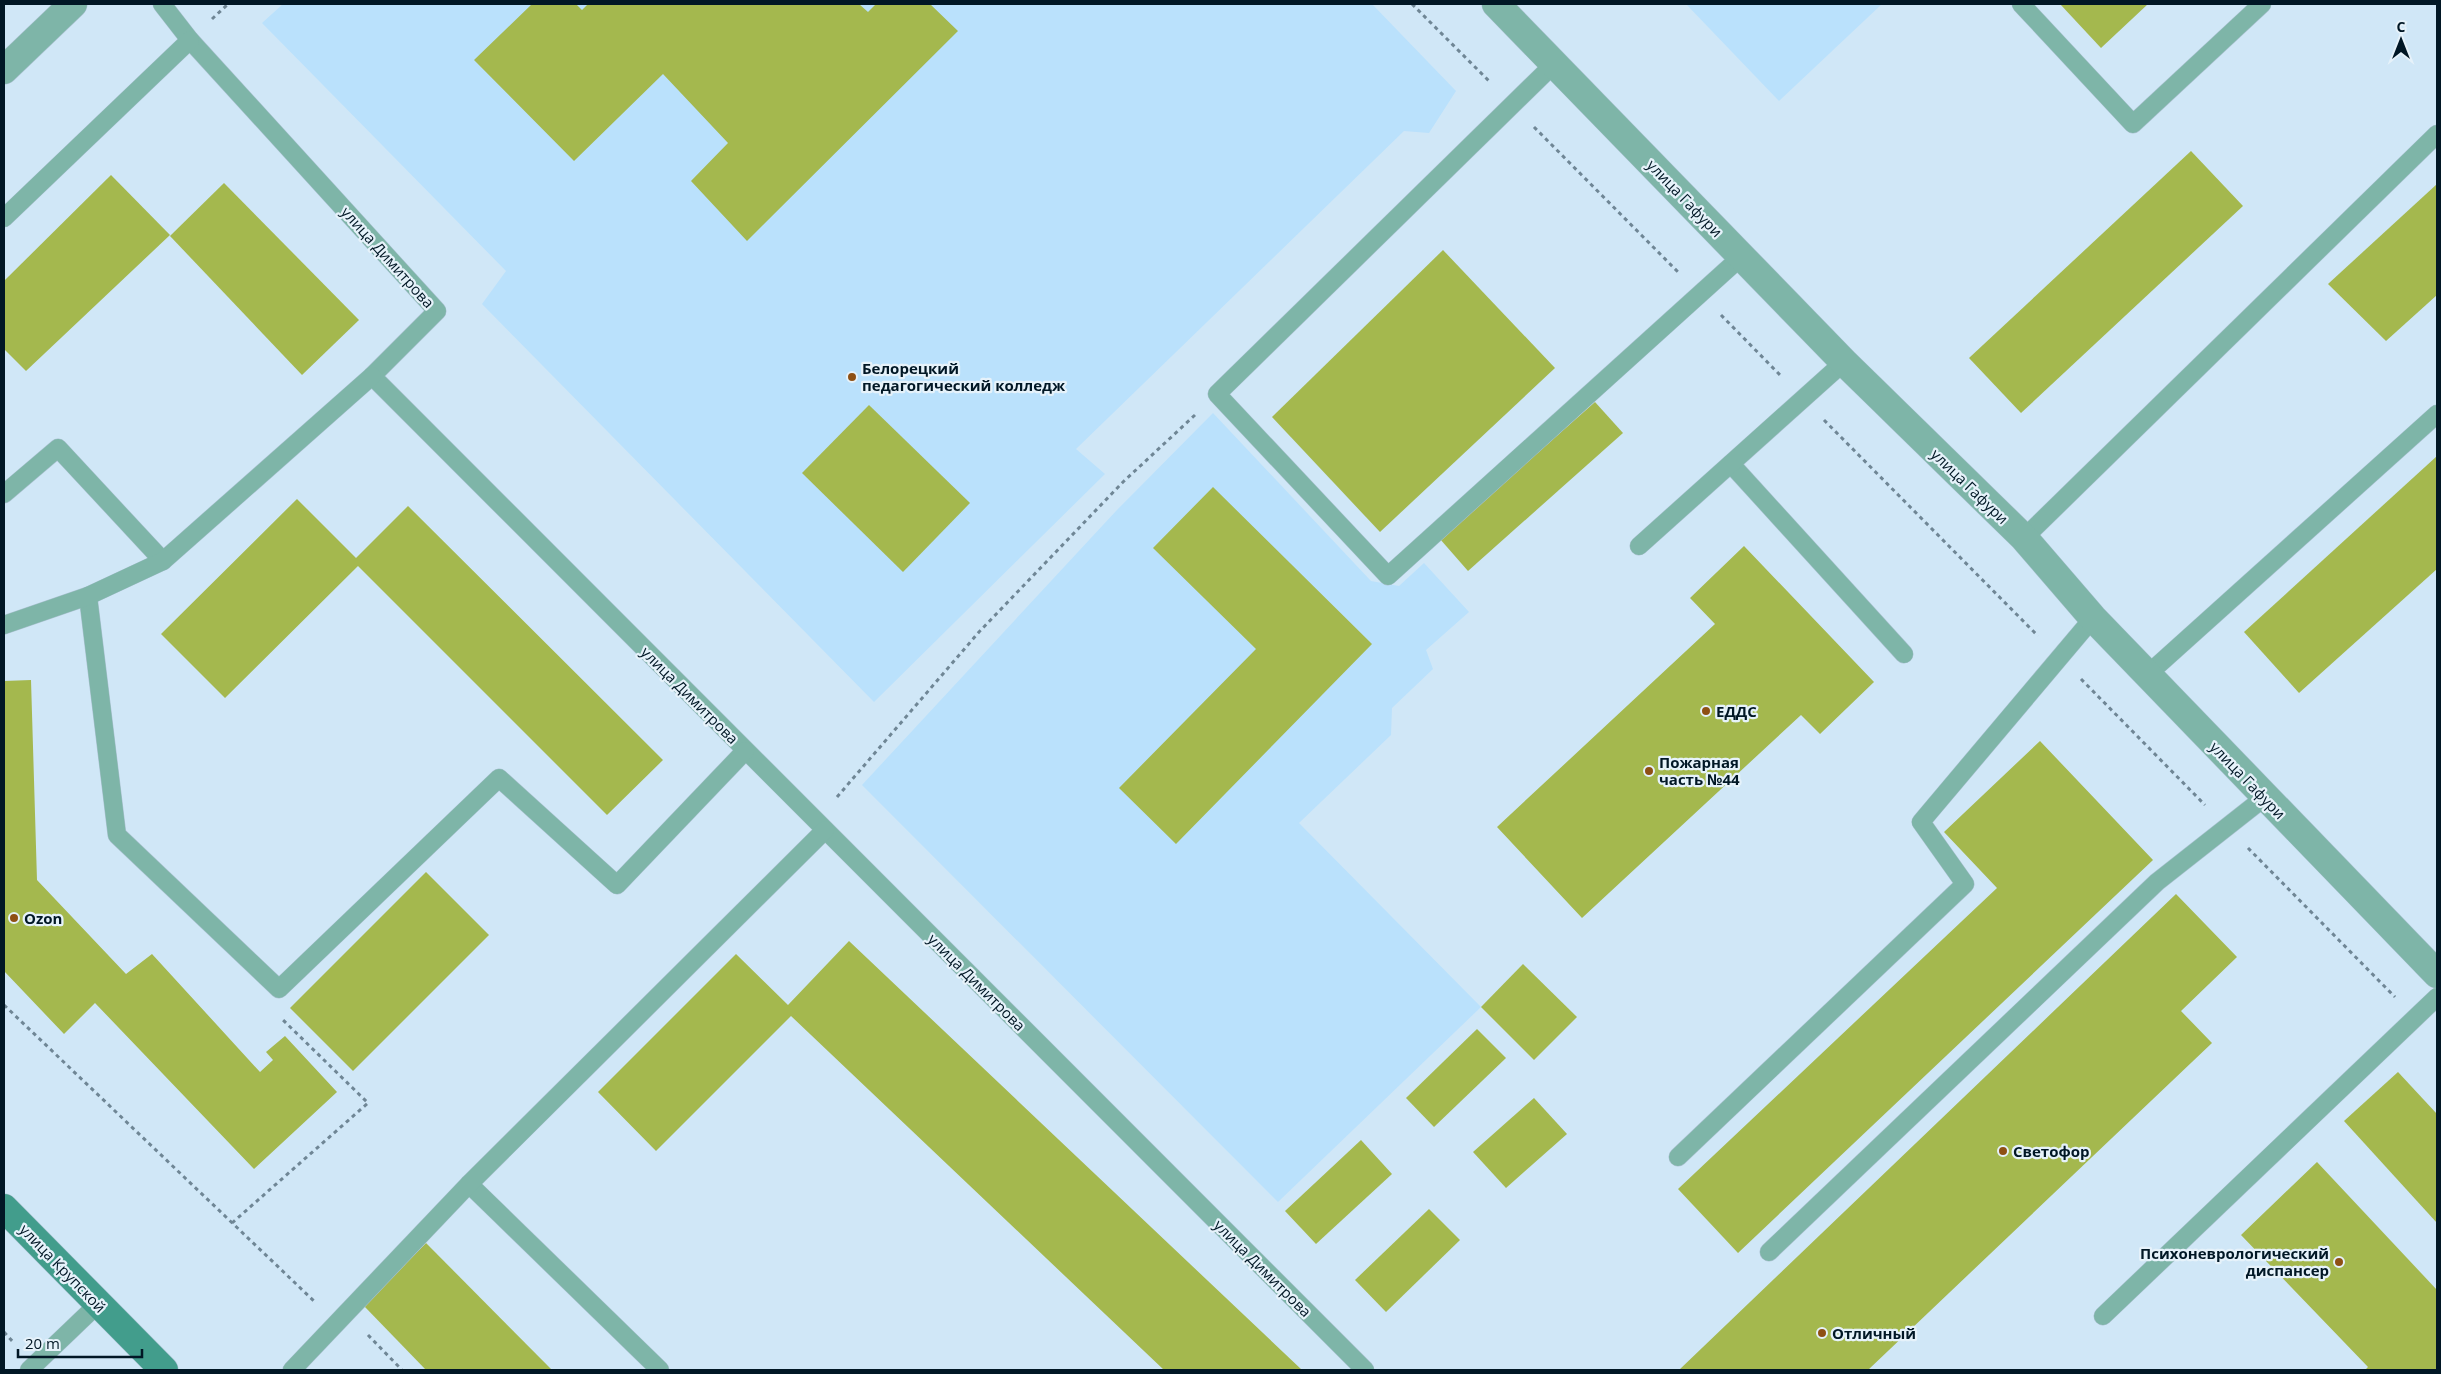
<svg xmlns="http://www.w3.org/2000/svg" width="2441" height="1374" font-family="'Open Sans',sans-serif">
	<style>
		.built { fill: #bae1fc }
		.building { fill: #a4b84e }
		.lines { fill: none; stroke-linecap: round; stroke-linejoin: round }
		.service-casing { stroke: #abc2d1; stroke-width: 19 }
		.tertiary-casing { stroke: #abc2d1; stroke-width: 29 }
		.secondary-casing { stroke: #abc2d1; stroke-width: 29 }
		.path { stroke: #6f8695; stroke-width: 3; stroke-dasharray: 4 4; stroke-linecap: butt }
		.service { stroke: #7eb5a8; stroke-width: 18 }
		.tertiary { stroke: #7eb5a8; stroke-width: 28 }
		.secondary { stroke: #429d8c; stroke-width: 28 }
		.poi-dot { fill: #8e5014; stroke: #e6f2fa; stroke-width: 2 }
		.labels { text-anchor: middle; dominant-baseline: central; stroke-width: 4.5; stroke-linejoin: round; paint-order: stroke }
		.street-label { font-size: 15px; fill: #011725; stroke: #e6f2fa }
		.poi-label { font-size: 15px; font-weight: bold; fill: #011725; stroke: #e6f2fa; text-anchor: start }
	</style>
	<rect width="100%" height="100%" fill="#d0e7f7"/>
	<!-- built -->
	<g class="built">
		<path d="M283 4H1372L1456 91 1429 133 1404 131 1076 449 1105 474 874 702 482 304 506 271 262 23Z"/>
		<path d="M1686 4H1882L1779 101Z"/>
		<path d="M1213 413 1371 581 1399 586 1424 563 1469 612 1426 650 1433 669 1392 708 1391 735 1299 823 1481 1007 1278 1202 862 785 1116 511Z"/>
	</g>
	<!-- building -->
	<g class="building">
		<path d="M532 4H576L582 10 588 4H859L868 12 876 4H930L958 31 747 241 691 181 728 143 663 74 574 161 474 60Z"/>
		<path d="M2060 4H2148L2101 48Z"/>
		<path d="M2191 151 2243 206 2021 413 1969 358Z"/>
		<path d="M111 175 170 235 26 371 4 349V281Z"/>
		<path d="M224 183 359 320 302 375 170 236Z"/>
		<path d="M2437 184V295L2386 341 2328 284Z"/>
		<path d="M1443 250 1555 368 1380 532 1272 417Z"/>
		<path d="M1595 402 1623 433 1468 571 1440 539Z"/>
		<path d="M869 405 970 503 903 572 802 473Z"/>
		<path d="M2437 456V569L2299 693 2244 632Z"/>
		<path d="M1213 487 1372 644 1176 844 1119 788 1256 649 1153 548Z"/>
		<path d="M297 499 356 558 408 506 663 760 607 815 358 566 225 698 161 634Z"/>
		<path d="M1744 546 1874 682 1820 734 1801 715 1582 918 1497 827 1715 624 1690 598Z"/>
		<path d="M31 680 37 880 126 974 152 954 260 1072 273 1060 266 1052 285 1036 337 1092 254 1169 95 1003 64 1034 4 971V681Z"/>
		<path d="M2040 741 2153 860 1738 1253 1678 1189 1997 888 1944 832Z"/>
		<path d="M426 872 489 935 353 1071 290 1008Z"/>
		<path d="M2176 894 2237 957 2181 1011 2212 1043 1868 1370H1679Z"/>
		<path d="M849 941 1302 1370H1164L791 1016 656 1151 598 1092 736 954 788 1005Z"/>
		<path d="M1523 964 1577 1017 1534 1060 1481 1007Z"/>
		<path d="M1477 1029 1506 1058 1434 1127 1406 1098Z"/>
		<path d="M2398 1072 2437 1114V1223L2344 1121Z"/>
		<path d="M1534 1098 1567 1134 1506 1188 1473 1152Z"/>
		<path d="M1361 1140 1392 1174 1316 1244 1285 1211Z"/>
		<path d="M2317 1162 2437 1290V1370H2365L2368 1367 2241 1235Z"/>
		<path d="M1429 1209 1460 1240 1386 1312 1355 1280Z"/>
		<path d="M426 1243 552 1370H426L364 1306Z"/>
	</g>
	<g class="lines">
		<defs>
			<g id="service">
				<path d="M162 4 190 40 437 311 372 376 1365 1370"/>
				<path d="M2021 4 2133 124 2262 4"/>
				<path d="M1555 63 1217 394 1388 576 1742 256"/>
				<path d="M4 218 190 40"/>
				<path d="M1731 464 1904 654"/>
				<path d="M4 494 58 448 163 561"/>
				<path d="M2024 538 2437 134"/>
				<path d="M1639 546 1844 362"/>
				<path d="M88 596 117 835 279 989 499 778 617 885 745 751"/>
				<path d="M4 625 88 596 163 561 372 376"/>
				<path d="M2147 675 2437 414"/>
				<path d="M1678 1157 1965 884 1921 822 2093 618"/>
				<path d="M469 1184 660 1370"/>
				<path d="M1769 1252 2157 882 2265 797"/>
				<path d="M2103 1316 2437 997"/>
				<path d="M29 1370 98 1304"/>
				<path d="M292 1370 469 1184 825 830"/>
			</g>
			<g id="tertiary">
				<path d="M1496 4 1844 362 2024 538 2093 618 2437 974"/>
				<path d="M4 70 73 4"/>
			</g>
			<path id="secondary" d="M4 1208 164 1370"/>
		</defs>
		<!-- service casing -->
		<use href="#service" class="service-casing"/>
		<!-- tertiary casing -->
		<use href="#tertiary" class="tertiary-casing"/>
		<!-- secondary casing -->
		<use href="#secondary" class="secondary-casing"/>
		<!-- path -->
		<g class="path">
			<path d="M1412 4 1491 83"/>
			<path d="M212 19 228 4"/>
			<path d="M1534 127 1679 273"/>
			<path d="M1721 315 1781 376"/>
			<path d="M1824 420 2038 636"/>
			<path d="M2081 679 2205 805"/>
			<path d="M837 797 979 632 1123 482 1195 415"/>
			<path d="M2248 848 2395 997"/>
			<path d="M4 1005 315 1302"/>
			<path d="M232 1223 368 1103 282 1019"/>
			<path d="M4 1332 14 1343"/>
			<path d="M368 1335 402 1370"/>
		</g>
		<!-- service -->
		<use href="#service" class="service"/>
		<!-- tertiary -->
		<use href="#tertiary" class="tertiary"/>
		<!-- secondary -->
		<use href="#secondary" class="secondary"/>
	</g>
	<!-- markers -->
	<g class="poi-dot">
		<circle cx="852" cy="377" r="5"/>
		<circle cx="1706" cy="711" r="5"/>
		<circle cx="1649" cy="771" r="5"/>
		<circle cx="14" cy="918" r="5"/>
		<circle cx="2003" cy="1151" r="5"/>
		<circle cx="2339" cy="1262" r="5"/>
		<circle cx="1822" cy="1333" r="5"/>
	</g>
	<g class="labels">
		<!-- street labels -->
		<g class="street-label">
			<text transform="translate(1685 198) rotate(46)">улица Гафури</text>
			<text transform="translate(388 257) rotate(48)">улица Димитрова</text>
			<text transform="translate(1970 486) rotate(44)">улица Гафури</text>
			<text transform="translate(690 695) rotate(45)">улица Димитрова</text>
			<text transform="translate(2248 780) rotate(46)">улица Гафури</text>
			<text transform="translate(977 982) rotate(45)">улица Димитрова</text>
			<text transform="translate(63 1268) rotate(46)">улица Крупской</text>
			<text transform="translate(1263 1268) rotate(45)">улица Димитрова</text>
		</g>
		<!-- poi labels -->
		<g class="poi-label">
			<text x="862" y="368">Белорецкий<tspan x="862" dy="17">педагогический колледж</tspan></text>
			<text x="1716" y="711">ЕДДС</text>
			<text x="1659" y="762">Пожарная<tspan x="1659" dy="17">часть №44</tspan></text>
			<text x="24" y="918">Ozon</text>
			<text x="2013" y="1151">Светофор</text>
			<text x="2329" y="1253" text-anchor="end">Психоневрологический<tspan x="2329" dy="17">диспансер</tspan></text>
			<text x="1832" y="1333">Отличный</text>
		</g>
	</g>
	<!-- border -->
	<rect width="2441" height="1374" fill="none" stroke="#011725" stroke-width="10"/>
	<!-- north arrow -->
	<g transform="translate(2401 40)" stroke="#e6f2fa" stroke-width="4" paint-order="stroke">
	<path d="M0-4L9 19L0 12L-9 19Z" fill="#011725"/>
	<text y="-8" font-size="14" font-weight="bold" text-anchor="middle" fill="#011725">С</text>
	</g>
	<!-- scale -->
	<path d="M18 1349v8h124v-8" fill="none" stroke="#011725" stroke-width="2.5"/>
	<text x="25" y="1349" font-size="15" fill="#011725" stroke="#e6f2fa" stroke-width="4" paint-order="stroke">20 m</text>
</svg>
